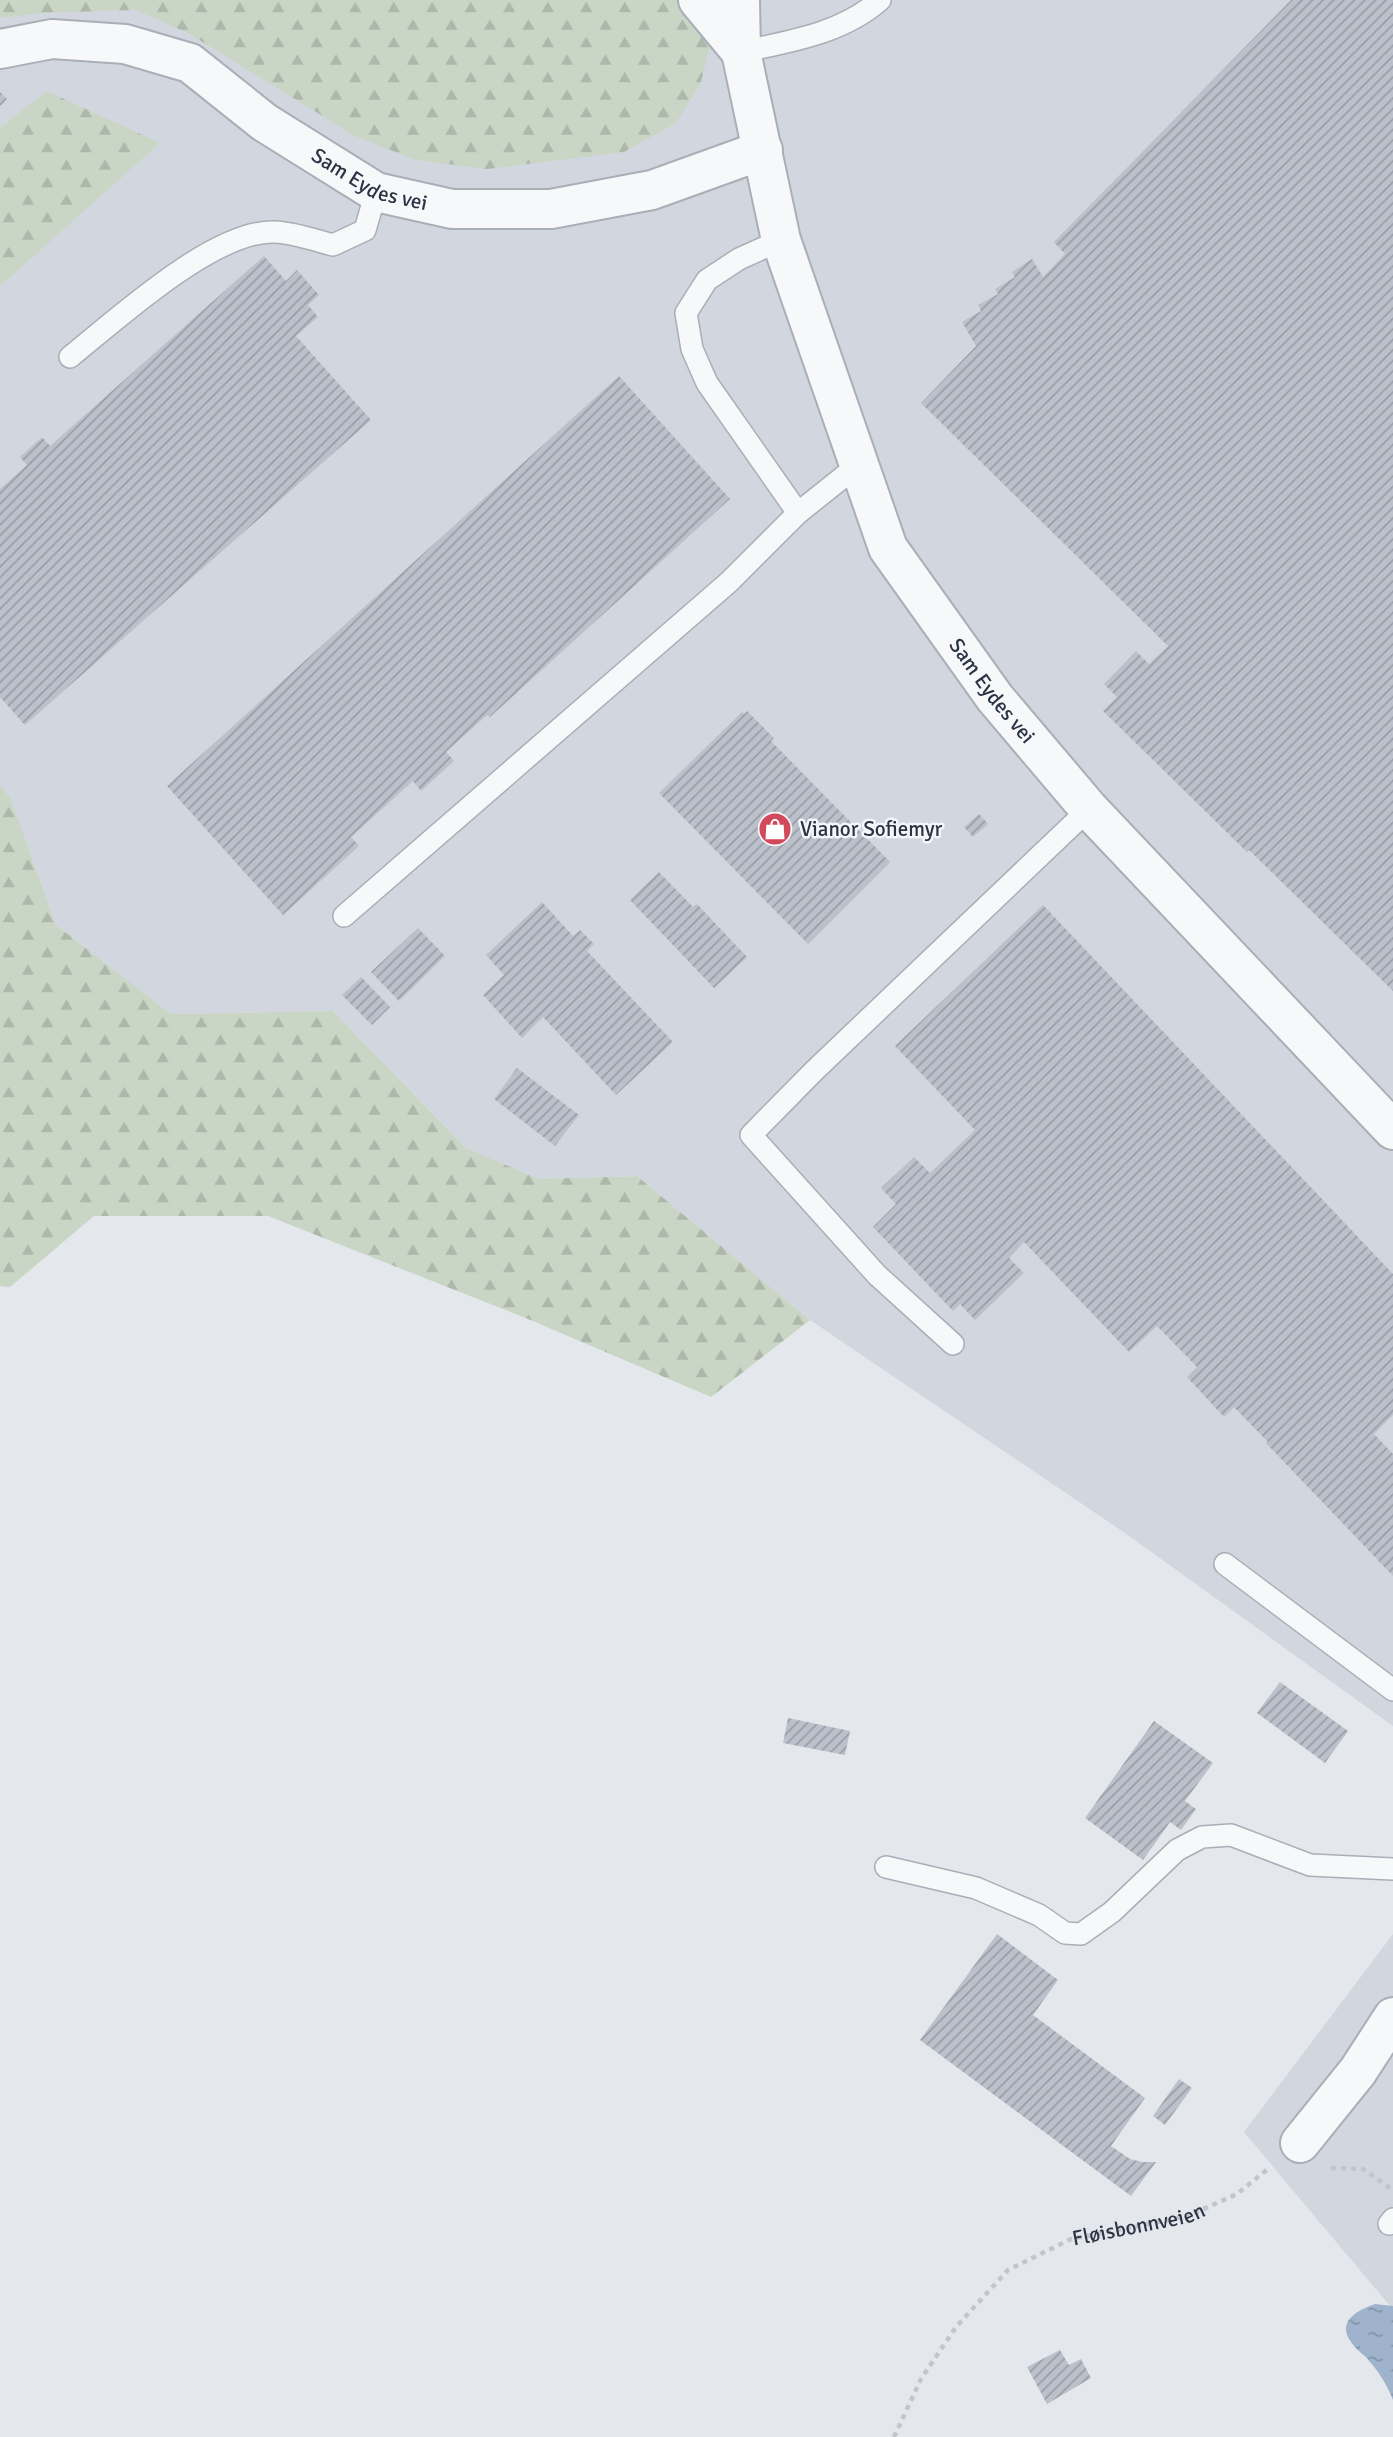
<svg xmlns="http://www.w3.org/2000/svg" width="1393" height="2437" font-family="Signika,sans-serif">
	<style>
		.built { fill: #d2d6de }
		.forest { fill: url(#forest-firs) }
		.water { fill: url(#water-ripples) }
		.building { fill: url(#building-hatch) }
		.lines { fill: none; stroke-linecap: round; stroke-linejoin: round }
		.service-casing { stroke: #a9aeb7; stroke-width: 24 }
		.minor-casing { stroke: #a9aeb7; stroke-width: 42 }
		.path { stroke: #c2c5cb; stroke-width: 4.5; stroke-dasharray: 5 5; stroke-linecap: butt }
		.service { stroke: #f7f8fa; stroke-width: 21 }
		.minor { stroke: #f7f8fa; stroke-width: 38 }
		.labels { text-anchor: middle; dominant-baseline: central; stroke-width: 5; stroke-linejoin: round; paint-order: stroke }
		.street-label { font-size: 21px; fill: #2b3445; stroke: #f4f6f9 }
		.poi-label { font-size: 21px; fill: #2b3445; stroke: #f4f6f9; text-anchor: start }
	</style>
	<defs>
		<pattern id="forest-firs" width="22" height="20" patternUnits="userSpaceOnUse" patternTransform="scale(1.75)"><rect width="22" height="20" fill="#c9d6c5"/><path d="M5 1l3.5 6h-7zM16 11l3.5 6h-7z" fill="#adb8ab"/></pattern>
		<pattern id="water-ripples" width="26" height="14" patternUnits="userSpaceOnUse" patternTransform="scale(1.75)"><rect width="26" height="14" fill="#9fb4cc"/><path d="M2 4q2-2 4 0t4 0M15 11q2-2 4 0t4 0" fill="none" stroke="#8293a7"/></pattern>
		<pattern id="building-hatch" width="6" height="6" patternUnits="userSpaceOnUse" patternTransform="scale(1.75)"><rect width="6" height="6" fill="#bbc0ca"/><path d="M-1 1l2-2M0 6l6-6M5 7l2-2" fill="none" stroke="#989da6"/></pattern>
	</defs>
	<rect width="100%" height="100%" fill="#e4e7ec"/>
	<!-- built -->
	<g class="built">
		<path d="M0 0H1393V1726L1125 1533 810 1320 637 1176 539 1179 466 1148 333 1011 171 1014 56 925 10 797 0 785V284L48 91 0 128Z"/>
		<path d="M1393 1934V2306H1390L1244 2132Z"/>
	</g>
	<!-- forest -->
	<g class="forest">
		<path d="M0 0H697L711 41 701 82 676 123 624 152 487 169 416 160 355 136 188 33 136 10 41 13 0 18Z"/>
		<path d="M47 91 160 143 0 286V128Z"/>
		<path d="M0 785 10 797 56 925 171 1014 333 1011 466 1148 539 1179 637 1176 810 1320 711 1397 528 1319 268 1216H94L10 1287 0 1286Z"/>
	</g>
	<!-- water -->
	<path class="water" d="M1375 2304 1393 2306V2400C1388 2387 1380 2373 1370 2362 1365 2355 1356 2350 1351 2342 1336 2321 1358 2310 1375 2304Z"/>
	<!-- building -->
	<g class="building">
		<path d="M1291 0H1393V991L1249 850 1247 852 1103 711 1117 697 1104 684 1136 651 1149 664 1168 646 921 403 976 346 962 322 981 311 978 305 998 294 995 289 1015 277 1012 272 1032 259 1043 277 1065 254 1054 242Z"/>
		<path d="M0 92 7 99 0 106Z"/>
		<path d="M264 256 286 281 297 270 319 295 308 305 318 317 296 336 371 420 25 725 0 697V489L27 465 20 457 42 437 50 446Z"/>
		<path d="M619 376 730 499 490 717 487 715 446 752 454 761 421 791 413 781 351 837 359 846 283 915 167 786Z"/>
		<path d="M747 711 774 738 771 741 890 862 808 944 659 793 742 712 744 714Z"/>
		<path d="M979 814 988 824 973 837 964 827Z"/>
		<path d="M659 872 693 907 697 904 747 957 714 988 630 900Z"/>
		<path d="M542 902 573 936 580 930 594 944 587 951 673 1042 616 1095 543 1017 522 1038 483 995 504 975 486 955Z"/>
		<path d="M1043 905 1393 1274V1415L1374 1434 1393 1454V1576L1266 1443 1268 1442 1234 1407 1224 1417 1187 1377 1197 1367 1157 1326 1129 1352 1024 1242 1009 1258 1024 1273 975 1320 960 1304 953 1311 873 1227 896 1204 881 1188 914 1157 930 1173 975 1130 895 1046Z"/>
		<path d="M418 928 445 956 399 1001 371 972Z"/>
		<path d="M361 977 390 1007 372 1025 342 995Z"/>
		<path d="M517 1068 579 1115 555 1146 494 1099Z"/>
		<path d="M1280 1682 1348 1731 1325 1763 1257 1713Z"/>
		<path d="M788 1718 850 1731 845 1755 783 1743Z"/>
		<path d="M1154 1721 1213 1763 1185 1801 1196 1809 1181 1830 1170 1822 1143 1860 1085 1818Z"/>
		<path d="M997 1934 1058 1980 1033 2015 1145 2098 1111 2146 1130 2159 1142 2162H1156L1131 2196 920 2040Z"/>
		<path d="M1179 2079 1192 2088 1165 2125 1153 2116Z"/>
		<path d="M1060 2350 1069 2365 1081 2359 1091 2378 1047 2404 1027 2367Z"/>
	</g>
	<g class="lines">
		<defs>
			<g id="service">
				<path d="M741 52C790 41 841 34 880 0"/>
				<path d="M781 240 739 259 707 280 686 313 692 349 707 383 798 513"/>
				<path d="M70 357C116 320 215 229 275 232 295 233 314 240 333 245L365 230 376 192"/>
				<path d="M344 916 729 582 798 513 857 466"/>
				<path d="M953 1344 877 1275 751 1135 814 1071 1089 809"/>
				<path d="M1225 1564 1393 1690"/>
				<path d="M886 1867 976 1888 1039 1915 1065 1933 1081 1934 1112 1912 1177 1850 1202 1837 1231 1835 1310 1865 1393 1869"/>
				<path d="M1389 2224 1393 2219"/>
			</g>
			<g id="minor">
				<path d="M698 0 741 52"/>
				<path id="s2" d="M740 0 741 52 781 240 888 548 995 698 1089 809 1393 1130"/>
				<path id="s3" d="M0 49 52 39 125 44 190 63 264 122 376 192 452 209H551L652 190 763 150"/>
				<path d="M1300 2143 1358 2071 1393 2017"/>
			</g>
		</defs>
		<!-- service casing -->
		<use href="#service" class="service-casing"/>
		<!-- minor casing -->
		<use href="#minor" class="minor-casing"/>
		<!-- path -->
		<g class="path">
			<path d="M1331 2168 1363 2169 1390 2188"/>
			<path id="s1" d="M894 2437 921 2379 956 2327 1008 2270 1071 2239 1188 2216 1237 2194 1269 2168"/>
		</g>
		<!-- service -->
		<use href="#service" class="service"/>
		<!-- minor -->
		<use href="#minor" class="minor"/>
	</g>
	<!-- icons -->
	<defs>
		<symbol id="shop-disc" viewBox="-11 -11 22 22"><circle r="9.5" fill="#d1495b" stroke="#f4f6f9"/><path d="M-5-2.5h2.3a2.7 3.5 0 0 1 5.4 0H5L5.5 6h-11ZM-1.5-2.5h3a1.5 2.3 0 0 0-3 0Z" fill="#fff"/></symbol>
	</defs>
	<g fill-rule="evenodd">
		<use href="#shop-disc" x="756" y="810" width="38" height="38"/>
	</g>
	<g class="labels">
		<!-- street labels -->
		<g class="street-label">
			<text stroke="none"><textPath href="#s3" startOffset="410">Sam Eydes vei</textPath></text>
			<text stroke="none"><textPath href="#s2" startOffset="747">Sam Eydes vei</textPath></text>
			<text stroke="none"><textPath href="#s1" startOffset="343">Fløisbonnveien</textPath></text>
		</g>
		<!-- poi labels -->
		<g class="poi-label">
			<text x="800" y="829">Vianor Sofiemyr</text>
		</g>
	</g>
</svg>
